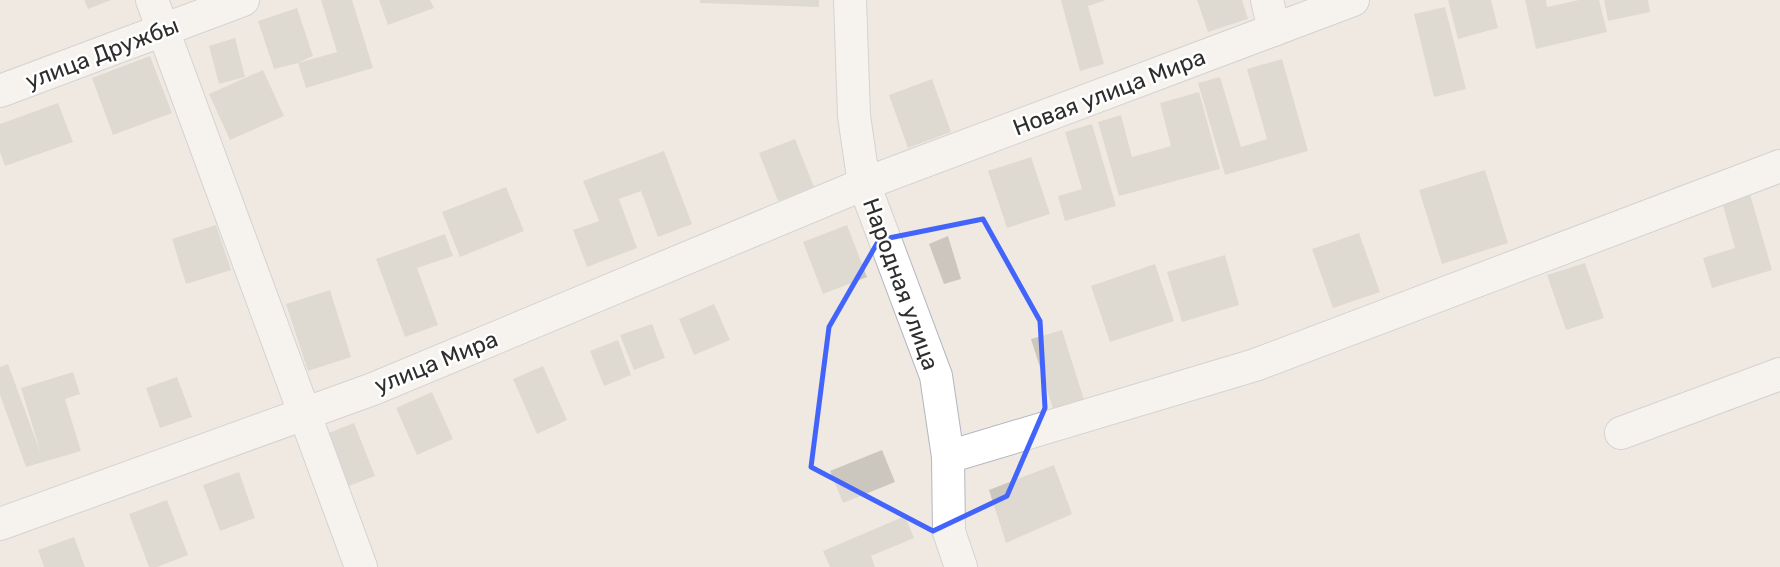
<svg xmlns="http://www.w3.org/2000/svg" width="1780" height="567" font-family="Rubik,sans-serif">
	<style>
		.building { fill: #cbc7bf }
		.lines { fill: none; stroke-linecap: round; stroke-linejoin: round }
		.minor-casing { stroke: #b4b7c1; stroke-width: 34 }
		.minor { stroke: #fff; stroke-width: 32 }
		.marked { fill: none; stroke: #4264fb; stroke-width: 5; stroke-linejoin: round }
		.labels { text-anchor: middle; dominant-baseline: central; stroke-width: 5; stroke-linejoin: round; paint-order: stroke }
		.street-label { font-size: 23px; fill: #2e2e2e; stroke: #fff }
	</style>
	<rect width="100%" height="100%" fill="#efe9e1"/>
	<!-- building -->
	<g class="building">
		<path d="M84 0H111L88 9Z"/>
		<path d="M321 0H352L373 68 306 88 298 63 274 69 258 21 297 8 313 56 298 63 337 52Z"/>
		<path d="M379 0H430L434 8 388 25Z"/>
		<path d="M700 0H819V7L700 3Z"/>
		<path d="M1061 0H1106L1088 6 1104 64 1080 71Z"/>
		<path d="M1197 0H1242L1248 19 1208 32Z"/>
		<path d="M1448 0H1491L1498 28 1458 39Z"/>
		<path d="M1525 0H1546L1547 7 1579 0H1599L1607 32 1536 49Z"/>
		<path d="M1604 0H1648L1650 12 1608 21Z"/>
		<path d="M1445 7 1466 89 1434 97 1414 14Z"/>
		<path d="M235 38 245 77 219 84 209 46Z"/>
		<path d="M150 56 172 113 113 135 92 78Z"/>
		<path d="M1282 59 1308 151 1225 175 1198 83 1220 77 1241 147 1267 139 1247 69Z"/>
		<path d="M263 70 284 116 230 140 209 94Z"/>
		<path d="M932 79 951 132 908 148 889 95Z"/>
		<path d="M1199 92 1220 169 1119 196 1098 122 1121 115 1132 157 1171 146 1160 103Z"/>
		<path d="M58 103 73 142 5 166 0 152V124Z"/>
		<path d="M1092 124 1116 206 1065 221 1058 196 1082 189 1065 132Z"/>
		<path d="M795 139 814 187 778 201 759 153Z"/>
		<path d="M664 151 692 224 658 237 641 191 619 199 637 248 587 267 573 230 599 221 583 181Z"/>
		<path d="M1031 157 1050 214 1007 228 988 171Z"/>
		<path d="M1485 170 1508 243 1442 264 1419 190Z"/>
		<path d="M506 187 524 231 460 257 442 212Z"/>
		<path d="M1750 194 1772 270 1712 288 1703 258 1735 248 1722 202Z"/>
		<path d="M216 225 231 270 186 284 172 239Z"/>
		<path d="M847 225 867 277 823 294 803 242Z"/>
		<path d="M1359 233 1380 292 1333 308 1312 249Z"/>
		<path d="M445 234 453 256 417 268 438 325 405 337 376 259Z"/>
		<path d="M948 236 961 279 944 284 929 244Z"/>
		<path d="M1225 255 1239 305 1182 322 1167 272Z"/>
		<path d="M1585 263 1604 318 1566 330 1547 275Z"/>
		<path d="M1155 264 1174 321 1110 342 1091 286Z"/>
		<path d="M330 290 351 357 308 371 286 304Z"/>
		<path d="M714 304 730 340 694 355 679 319Z"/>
		<path d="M652 324 665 358 634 370 620 335Z"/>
		<path d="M1062 330 1085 403 1054 412 1031 339Z"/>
		<path d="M618 340 631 375 604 386 590 351Z"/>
		<path d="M8 364 41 454 21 388 73 372 80 394 65 399 81 451 26 467 0 395V367Z"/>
		<path d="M543 366 567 420 537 434 513 379Z"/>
		<path d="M177 377 192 417 160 428 146 388Z"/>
		<path d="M432 392 453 439 417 455 396 408Z"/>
		<path d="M354 423 375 476 341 489 321 436Z"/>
		<path d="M882 450 895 482 843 503 830 471Z"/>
		<path d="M1054 465 1072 514 1006 543 989 490Z"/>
		<path d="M239 472 255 518 220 531 203 485Z"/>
		<path d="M167 500 188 555 157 567H149L129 514Z"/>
		<path d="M905 516 914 538 871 556 875 567H830L823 551Z"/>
		<path d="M74 537 85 567H44L38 550Z"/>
	</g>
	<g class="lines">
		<defs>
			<g id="minor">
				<path d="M152 0 361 567"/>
				<path d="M850 0 854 116 864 184 936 376 948 457 949 532 961 567"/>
				<path d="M1267 0 1274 30"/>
				<path d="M0 91 243 0"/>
				<path d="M1621 433 1780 374"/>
				<path d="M948 457 1255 365 1780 166"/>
				<path d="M0 524 373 389 864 184 1353 0"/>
			</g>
		</defs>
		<!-- minor casing -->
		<use href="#minor" class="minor-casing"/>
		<!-- minor -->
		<use href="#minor" class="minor"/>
	</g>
	<!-- marked area -->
	<path d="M0 0H1780V567H0ZM983 219 1040 321 1045 408 1007 496 933 531 811 467 829 327 879 240Z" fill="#efe9e1" fill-opacity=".55" fill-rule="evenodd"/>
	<path class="marked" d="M983 219 1040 321 1045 408 1007 496 933 531 811 467 829 327 879 240Z"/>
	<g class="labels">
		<!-- street labels -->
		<g class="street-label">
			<text transform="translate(102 53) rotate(-21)">улица Дружбы</text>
			<text transform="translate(1109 92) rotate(-21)">Новая улица Мира</text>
			<text transform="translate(901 284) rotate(70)">Народная улица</text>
			<text transform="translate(436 362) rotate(-22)">улица Мира</text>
		</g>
	</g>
</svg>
